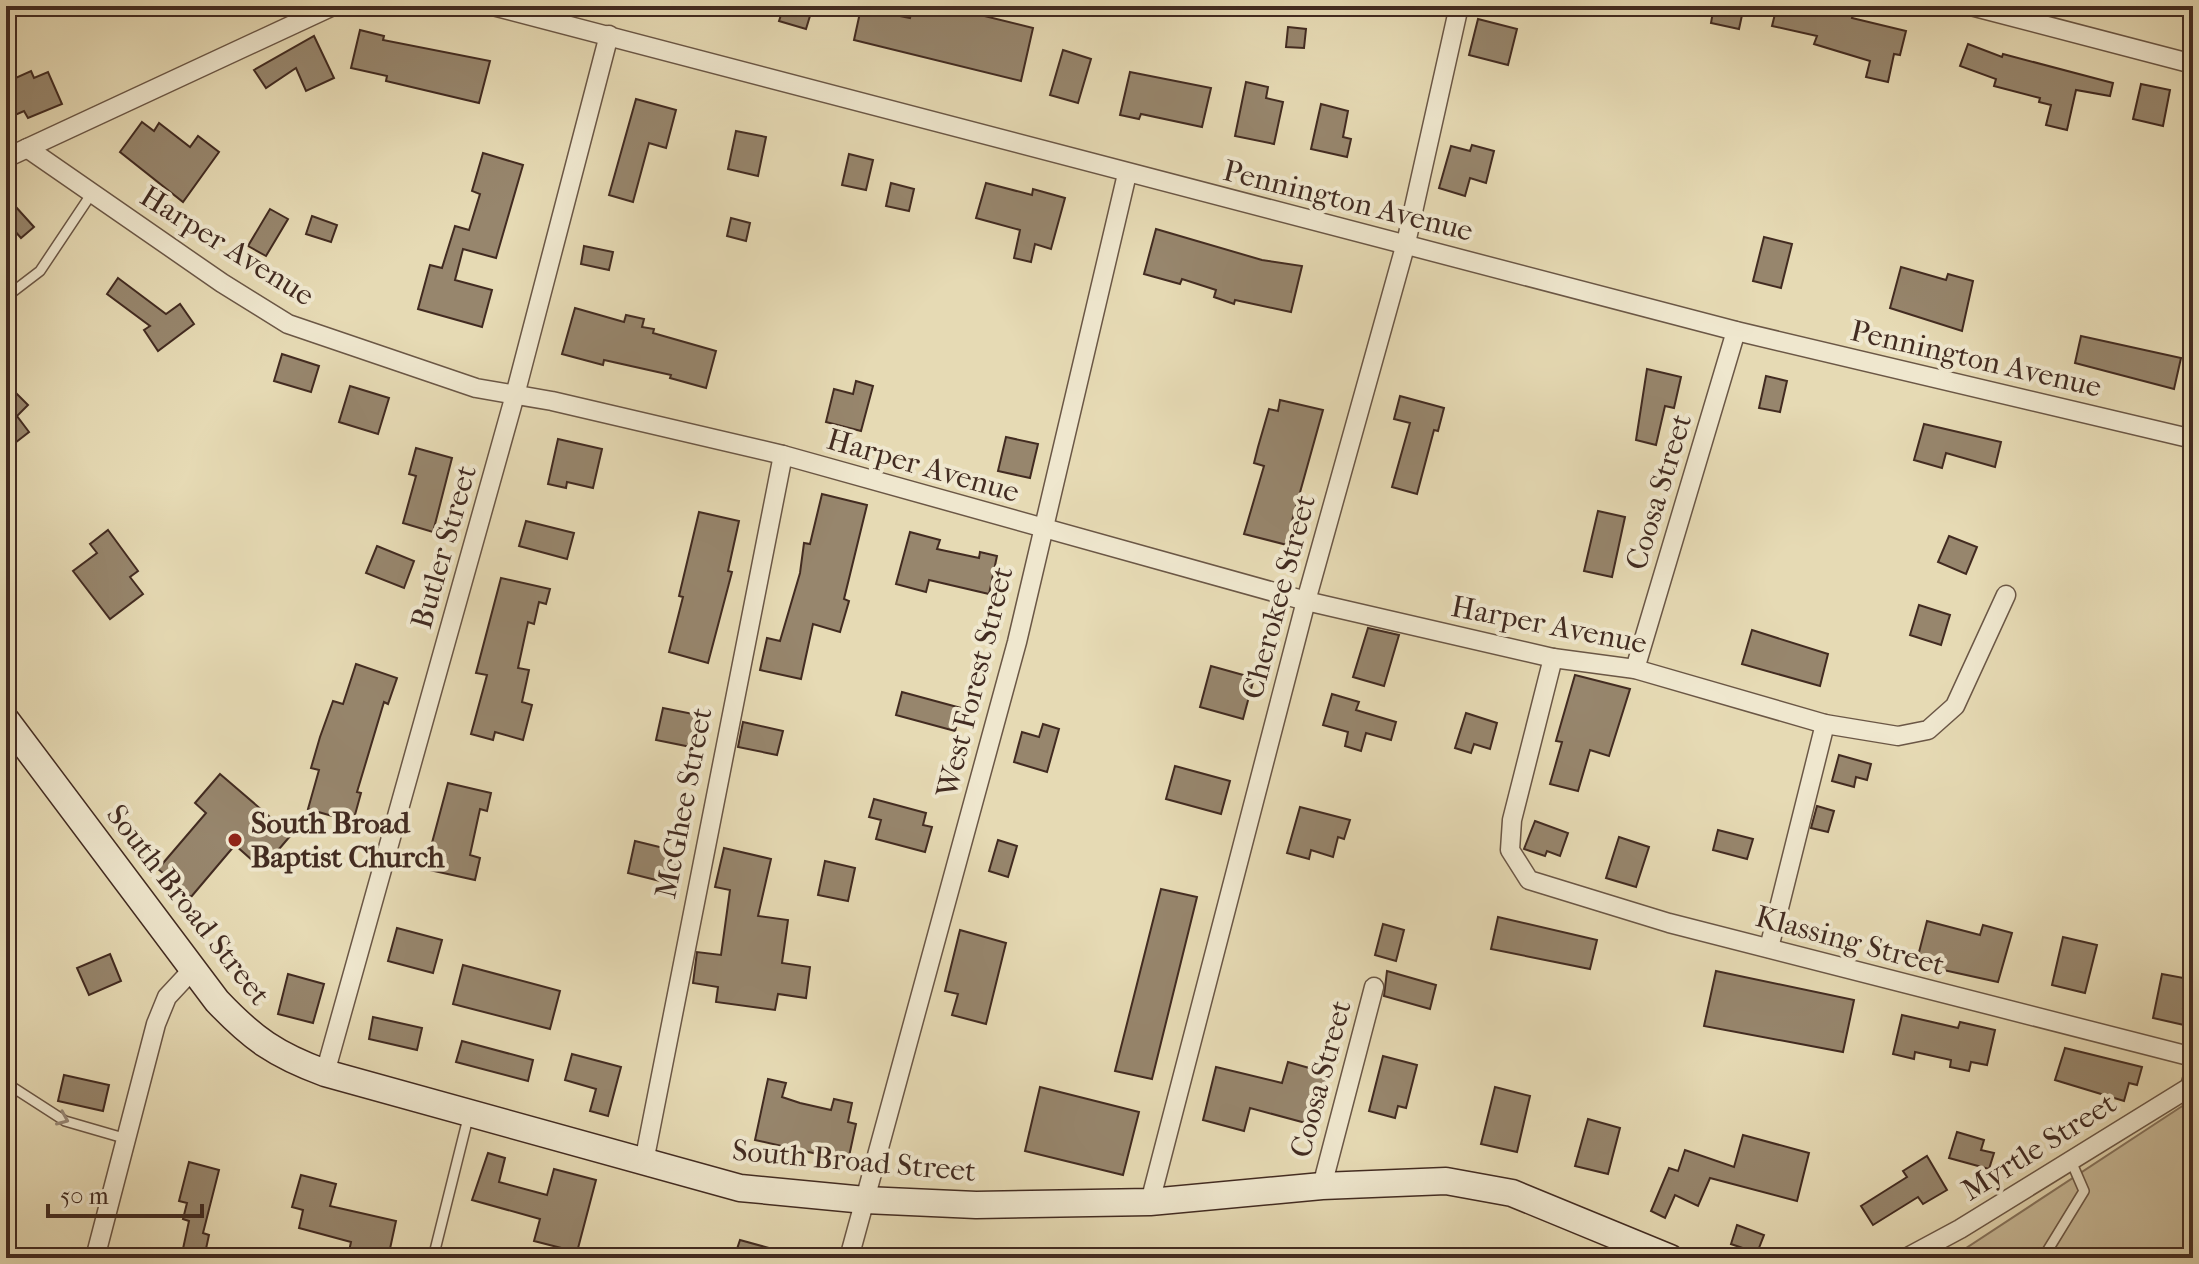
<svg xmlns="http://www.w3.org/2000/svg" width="2199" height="1264" font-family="'IM FELL French Canon',serif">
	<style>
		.green { fill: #cabc9b; stroke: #86745e; stroke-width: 2 }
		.building { fill: #97866d; stroke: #422b21; stroke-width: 2 }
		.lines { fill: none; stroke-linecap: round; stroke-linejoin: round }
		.service-casing { stroke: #6b5746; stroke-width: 12 }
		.minor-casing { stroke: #6b5746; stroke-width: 21 }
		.secondary-casing { stroke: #422b21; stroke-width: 29 }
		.service { stroke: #efe7ce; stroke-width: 9 }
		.minor { stroke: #efe7ce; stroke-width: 18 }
		.secondary { stroke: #efe7ce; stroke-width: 26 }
		.oneway { stroke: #988978 }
		.poi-dot { fill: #8f2418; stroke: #efe7ce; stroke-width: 3 }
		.labels { text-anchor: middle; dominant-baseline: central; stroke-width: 8; stroke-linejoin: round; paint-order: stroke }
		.street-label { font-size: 30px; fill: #422b21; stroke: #efe7ce }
		.poi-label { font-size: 30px; font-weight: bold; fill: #422b21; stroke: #efe7ce; text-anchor: start }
	</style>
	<rect width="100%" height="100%" fill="#e6dab4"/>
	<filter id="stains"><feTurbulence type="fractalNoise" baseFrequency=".0025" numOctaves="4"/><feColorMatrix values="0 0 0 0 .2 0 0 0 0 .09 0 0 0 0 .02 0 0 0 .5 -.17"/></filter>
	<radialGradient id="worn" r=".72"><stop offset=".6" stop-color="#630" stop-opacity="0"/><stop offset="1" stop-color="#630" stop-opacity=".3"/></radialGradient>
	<!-- green -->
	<path class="green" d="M2193 1099V1258H1951Z"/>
	<!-- building -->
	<g class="building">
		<path d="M784 6H813L806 29 779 21Z"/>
		<path d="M913 6 959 13 960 10 1033 28 1021 81 854 40 861 8 910 18Z"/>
		<path d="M1714 6H1744L1739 29 1711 23Z"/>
		<path d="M1777 6H1835L1854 11 1852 18 1906 31 1900 55 1894 54 1888 82 1866 77 1870 61 1814 44 1817 36 1772 26Z"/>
		<path d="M1478 19 1517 29 1508 65 1469 55Z"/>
		<path d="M1288 27 1306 29 1304 48 1286 47Z"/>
		<path d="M360 30 384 36 383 40 490 61 479 103 386 81 387 76 351 68Z"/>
		<path d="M314 36 334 78 306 91 296 68 266 88 254 70Z"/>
		<path d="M1968 44 2002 57 2003 54 2113 83 2110 96 2076 90 2067 130 2046 125 2051 105 2039 102 2040 98 1994 86 1996 79 1960 66Z"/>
		<path d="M1063 50 1091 59 1078 103 1050 95Z"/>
		<path d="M31 71 34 78 48 72 62 104 28 118 24 111 6 119V92L14 88 11 80Z"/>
		<path d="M1130 72 1211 88 1202 127 1141 114 1139 119 1120 115Z"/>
		<path d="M1246 82 1268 87 1266 98 1283 102 1274 144 1235 136Z"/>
		<path d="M2141 84 2170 90 2163 126 2133 119Z"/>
		<path d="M636 99 676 110 666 148 649 143 633 202 609 195Z"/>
		<path d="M1321 104 1348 111 1343 137 1351 139 1347 157 1311 149Z"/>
		<path d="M142 122 154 131 159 123 190 147 198 136 219 152 183 202 120 152Z"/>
		<path d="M736 131 766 137 758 176 728 169Z"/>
		<path d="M1472 145 1494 151 1486 183 1470 178 1465 196 1439 188 1451 146 1470 151Z"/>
		<path d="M483 153 523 165 496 258 463 249 455 280 492 290 482 327 418 309 430 265 442 268 455 226 469 230 480 194 472 191Z"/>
		<path d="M849 154 873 160 866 190 842 185Z"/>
		<path d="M891 183 914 189 909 211 886 206Z"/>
		<path d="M986 183 1032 195 1033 189 1065 198 1051 249 1035 244 1031 262 1014 258 1020 230 976 218Z"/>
		<path d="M6 196 34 227 21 238 6 221Z"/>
		<path d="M270 209 288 219 266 256 248 246Z"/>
		<path d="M312 216 337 225 331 242 306 234Z"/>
		<path d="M731 218 750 223 746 241 727 236Z"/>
		<path d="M1156 229 1262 260 1302 266 1291 312 1235 300 1234 304 1214 297 1216 290 1182 279 1180 284 1144 274Z"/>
		<path d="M1764 237 1792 244 1781 288 1753 281Z"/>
		<path d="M584 246 613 252 609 270 581 264Z"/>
		<path d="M1901 267 1946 280 1948 274 1973 281 1962 331 1890 308Z"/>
		<path d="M118 278 166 314 180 304 194 324 158 351 144 330 150 326 107 294Z"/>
		<path d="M575 308 624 322 626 315 644 319 642 327 654 329 653 333 716 351 706 388 670 378 671 375 604 360 603 365 562 354Z"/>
		<path d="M2081 336 2181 358 2174 389 2075 363Z"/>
		<path d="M282 354 319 366 311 392 274 381Z"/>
		<path d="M1647 369 1681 377 1674 408 1665 406 1656 445 1636 440Z"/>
		<path d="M1766 376 1787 381 1780 412 1759 408Z"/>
		<path d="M856 381 873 386 861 431 826 422 834 389 853 394Z"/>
		<path d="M6 383 28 405 17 416 29 432 6 450Z"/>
		<path d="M350 386 389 398 378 434 339 422Z"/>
		<path d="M1400 396 1444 408 1438 431 1434 430 1417 494 1392 487 1410 423 1394 419Z"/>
		<path d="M1280 400 1323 410 1292 521 1297 522 1291 546 1244 534 1264 466 1254 463 1258 447 1269 409 1278 411Z"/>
		<path d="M1924 424 2001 442 1995 467 1946 453 1942 468 1914 460Z"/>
		<path d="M1006 437 1038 444 1030 478 998 471Z"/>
		<path d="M558 439 602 449 593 488 567 482 566 488 548 484Z"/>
		<path d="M416 448 452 458 433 532 403 523 416 476 409 474Z"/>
		<path d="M822 494 867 505 844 599 849 601 840 632 813 624 801 679 760 670 767 638 780 641 800 573 804 543 810 544Z"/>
		<path d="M1598 511 1625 517 1612 577 1584 571Z"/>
		<path d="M699 512 739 521 728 571 732 572 708 663 669 652 683 597 679 596Z"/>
		<path d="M526 521 574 533 567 559 519 546Z"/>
		<path d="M108 530 138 571 130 577 143 594 110 619 73 571 97 553 90 544Z"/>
		<path d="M910 532 940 540 937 549 979 558 980 552 997 556 989 594 929 580 926 592 896 584Z"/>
		<path d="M1949 536 1977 547 1966 574 1938 562Z"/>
		<path d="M377 546 414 561 404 588 366 573Z"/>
		<path d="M501 578 550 589 546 604 539 602 534 624 528 622 518 668 529 670 522 702 532 705 523 740 495 732 493 740 471 734 487 675 476 673Z"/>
		<path d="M1919 605 1950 615 1941 645 1910 635Z"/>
		<path d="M1368 628 1399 635 1384 686 1353 677Z"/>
		<path d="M1752 630 1828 654 1820 686 1742 664Z"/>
		<path d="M356 664 397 678 388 704 384 702 357 792 361 793 353 822 308 809 319 770 311 768 320 737 333 701 343 704Z"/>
		<path d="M1211 666 1254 678 1243 719 1200 707Z"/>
		<path d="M1575 675 1630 689 1609 756 1590 750 1578 791 1550 784 1562 742 1556 741Z"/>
		<path d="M902 692 961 708 955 731 896 715Z"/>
		<path d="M1332 694 1359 702 1356 710 1396 722 1391 740 1366 733 1361 751 1345 746 1348 732 1323 725Z"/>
		<path d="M663 708 698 715 691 747 656 740Z"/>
		<path d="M1466 713 1497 723 1490 749 1474 744 1471 753 1455 748Z"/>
		<path d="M743 722 783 731 777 755 738 747Z"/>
		<path d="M1043 724 1059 729 1047 772 1014 762 1022 732 1039 737Z"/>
		<path d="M1839 755 1871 764 1867 780 1856 777 1854 787 1832 781Z"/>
		<path d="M1175 766 1230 781 1221 814 1166 799Z"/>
		<path d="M220 774 291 835 262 869 235 845 191 897 158 869 206 813 195 803Z"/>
		<path d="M448 783 491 793 487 811 480 809 470 855 480 858 475 880 425 869Z"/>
		<path d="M874 799 926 813 923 825 932 827 925 852 876 839 881 820 869 817Z"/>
		<path d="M1817 806 1834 811 1828 832 1811 828Z"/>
		<path d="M1300 807 1350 820 1344 839 1338 837 1333 857 1311 850 1309 859 1287 853Z"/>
		<path d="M1535 821 1568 833 1560 856 1547 851 1545 856 1524 849Z"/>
		<path d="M1718 830 1753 839 1747 859 1713 850Z"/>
		<path d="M1619 837 1649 847 1636 887 1606 878Z"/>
		<path d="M998 840 1017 846 1008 877 989 871Z"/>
		<path d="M635 841 680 852 672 884 628 873Z"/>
		<path d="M724 848 771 859 758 916 788 920 782 963 810 967 806 998 778 994 775 1010 716 1002 718 987 693 983 697 952 721 955 730 890 715 887Z"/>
		<path d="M825 861 855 868 848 901 818 895Z"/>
		<path d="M1161 889 1197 897 1152 1079 1115 1071Z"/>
		<path d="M1498 917 1597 940 1590 969 1491 949Z"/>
		<path d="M1927 921 1980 935 1983 925 2012 933 1998 982 1916 964Z"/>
		<path d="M1383 924 1404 930 1396 961 1375 955Z"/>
		<path d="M397 928 442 940 433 973 388 961Z"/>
		<path d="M960 930 1006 943 986 1024 952 1015 958 994 945 991Z"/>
		<path d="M2063 937 2097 945 2085 993 2052 985Z"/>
		<path d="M110 954 121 981 89 995 77 968Z"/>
		<path d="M463 965 560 991 550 1029 453 1004Z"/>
		<path d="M1387 971 1436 985 1430 1009 1384 996Z"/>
		<path d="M1716 971 1854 1000 1843 1052 1704 1026Z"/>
		<path d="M288 974 324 984 313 1023 278 1014Z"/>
		<path d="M2162 974 2189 979 2183 1008 2187 1009 2184 1025 2153 1018Z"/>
		<path d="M1902 1015 1958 1028 1960 1022 1995 1030 1987 1065 1971 1062 1969 1071 1950 1067 1951 1060 1915 1052 1914 1059 1893 1054Z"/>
		<path d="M373 1017 422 1028 417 1050 369 1039Z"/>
		<path d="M462 1041 533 1060 528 1081 456 1062Z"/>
		<path d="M2065 1048 2142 1067 2137 1085 2129 1083 2124 1101 2055 1080Z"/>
		<path d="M572 1054 621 1067 608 1116 590 1111 596 1089 565 1080Z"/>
		<path d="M1383 1056 1417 1065 1406 1108 1398 1106 1395 1118 1369 1111Z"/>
		<path d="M1288 1062 1327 1073 1313 1125 1250 1108 1244 1131 1203 1120 1216 1067 1282 1083Z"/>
		<path d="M64 1075 109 1085 103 1111 58 1101Z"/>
		<path d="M768 1079 786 1083 782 1097 800 1103 831 1110 834 1099 852 1103 848 1122 856 1124 848 1161 755 1140Z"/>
		<path d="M1040 1087 1139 1112 1123 1175 1025 1151Z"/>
		<path d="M1495 1087 1530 1096 1517 1152 1481 1144Z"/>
		<path d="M1588 1119 1620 1128 1608 1174 1575 1166Z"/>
		<path d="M1957 1132 1984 1140 1981 1150 1994 1153 1989 1169 1949 1158Z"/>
		<path d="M1743 1135 1809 1153 1797 1201 1710 1178 1698 1206 1675 1195 1665 1218 1651 1211 1669 1168 1678 1171 1685 1150 1734 1167Z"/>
		<path d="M488 1153 505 1158 499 1182 547 1195 554 1169 596 1180 577 1252 534 1241 540 1219 472 1200Z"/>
		<path d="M1927 1156 1947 1190 1923 1204 1918 1197 1873 1225 1861 1206 1907 1177 1903 1171Z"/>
		<path d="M189 1162 219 1170 203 1233 209 1235 204 1258H181L189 1221 183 1219 187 1203 179 1201Z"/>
		<path d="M301 1175 336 1184 330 1206 396 1221 388 1258 348 1256 351 1242 299 1228 303 1210 292 1207Z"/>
		<path d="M1737 1225 1764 1235 1757 1253 1731 1244Z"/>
		<path d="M740 1240 787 1253V1258H734Z"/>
	</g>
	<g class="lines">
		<defs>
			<g id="service">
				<path d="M6 297 40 271 92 193"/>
				<path d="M6 1083 65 1121 127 1139"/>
				<path d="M433 1258 469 1114"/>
				<path d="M2043 1258 2084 1191 2071 1161"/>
			</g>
			<g id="minor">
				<path d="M493 6 1736 331 2193 439"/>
				<path d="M1971 6 2193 64"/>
				<path d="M27 148 222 283 288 324 476 388 552 401 783 455 1306 601 1553 658 1635 669 1825 724 1898 736 1928 730 1955 706 2006 595"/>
				<path d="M6 158 333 6"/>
				<path d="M1553 658 1512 820 1510 850 1529 880 1669 923 2193 1057"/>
				<path d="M1635 669 1736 331"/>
				<path d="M1769 948 1825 724"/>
				<path d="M325 1073 515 395 609 35"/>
				<path d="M644 1162 783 455"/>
				<path d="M1322 1186 1374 987"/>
				<path d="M1150 1202 1306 601 1406 243 1459 6"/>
				<path d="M95 1258 156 1024 167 997 194 968"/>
				<path d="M849 1258 1017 642 1127 174"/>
				<path d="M1906 1258 1960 1229 2190 1087 2193 1076"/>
			</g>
			<path id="secondary" d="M6 720 217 1001C253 1039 276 1055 325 1073L740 1188 865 1200 976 1205 1150 1202 1322 1186 1446 1181 1512 1193 1670 1258"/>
		</defs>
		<!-- service casing -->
		<use href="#service" class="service-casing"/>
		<!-- minor casing -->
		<use href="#minor" class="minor-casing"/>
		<!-- secondary casing -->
		<use href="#secondary" class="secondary-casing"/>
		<!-- service -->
		<use href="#service" class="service"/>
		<!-- minor -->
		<use href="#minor" class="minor"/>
		<!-- secondary -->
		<use href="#secondary" class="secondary"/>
	</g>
	<!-- one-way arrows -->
	<defs><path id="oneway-chevron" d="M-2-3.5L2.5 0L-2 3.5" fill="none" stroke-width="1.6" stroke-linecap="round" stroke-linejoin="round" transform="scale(2)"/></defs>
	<use class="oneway" href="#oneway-chevron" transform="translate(63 1119) rotate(23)"/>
	<!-- markers -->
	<circle class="poi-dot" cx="235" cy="840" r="8"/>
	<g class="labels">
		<!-- street labels -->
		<g class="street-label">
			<text transform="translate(1348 201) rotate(14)">Pennington Avenue</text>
			<text transform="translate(227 246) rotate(32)">Harper Avenue</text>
			<text transform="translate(1976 359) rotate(13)">Pennington Avenue</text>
			<text transform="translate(923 466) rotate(16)">Harper Avenue</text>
			<text transform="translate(1659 492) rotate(-73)">Coosa Street</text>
			<text transform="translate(444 547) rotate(-74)">Butler Street</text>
			<text transform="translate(1279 597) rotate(-75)">Cherokee Street</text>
			<text transform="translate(1549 625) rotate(11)">Harper Avenue</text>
			<text transform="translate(975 682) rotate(-76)">West Forest Street</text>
			<text transform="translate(684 803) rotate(-79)">McGhee Street</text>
			<text transform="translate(188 905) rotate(52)">South Broad Street</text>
			<text transform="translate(1850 941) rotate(15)">Klassing Street</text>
			<text transform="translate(1321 1079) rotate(-75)">Coosa Street</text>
			<text transform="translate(2039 1147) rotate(-32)">Myrtle Street</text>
			<text transform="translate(854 1161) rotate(5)">South Broad Street</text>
		</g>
		<!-- poi labels -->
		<g class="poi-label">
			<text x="251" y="823">South Broad<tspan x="251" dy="34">Baptist Church</tspan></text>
		</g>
	</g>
	<!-- margin -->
	<rect width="2199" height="1264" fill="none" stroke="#e6dab4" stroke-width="32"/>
	<rect x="8" y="8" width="2183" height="1248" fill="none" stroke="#422b21" stroke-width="4"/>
	<rect x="16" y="16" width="2167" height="1232" fill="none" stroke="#422b21" stroke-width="2"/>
	<!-- scale -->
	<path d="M48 1204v12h154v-12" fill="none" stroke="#422b21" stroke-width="4"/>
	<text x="60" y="1204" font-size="24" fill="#422b21" stroke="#efe7ce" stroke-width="6" paint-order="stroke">50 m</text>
	<rect width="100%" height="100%" filter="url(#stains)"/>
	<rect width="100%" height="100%" fill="url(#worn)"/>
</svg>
